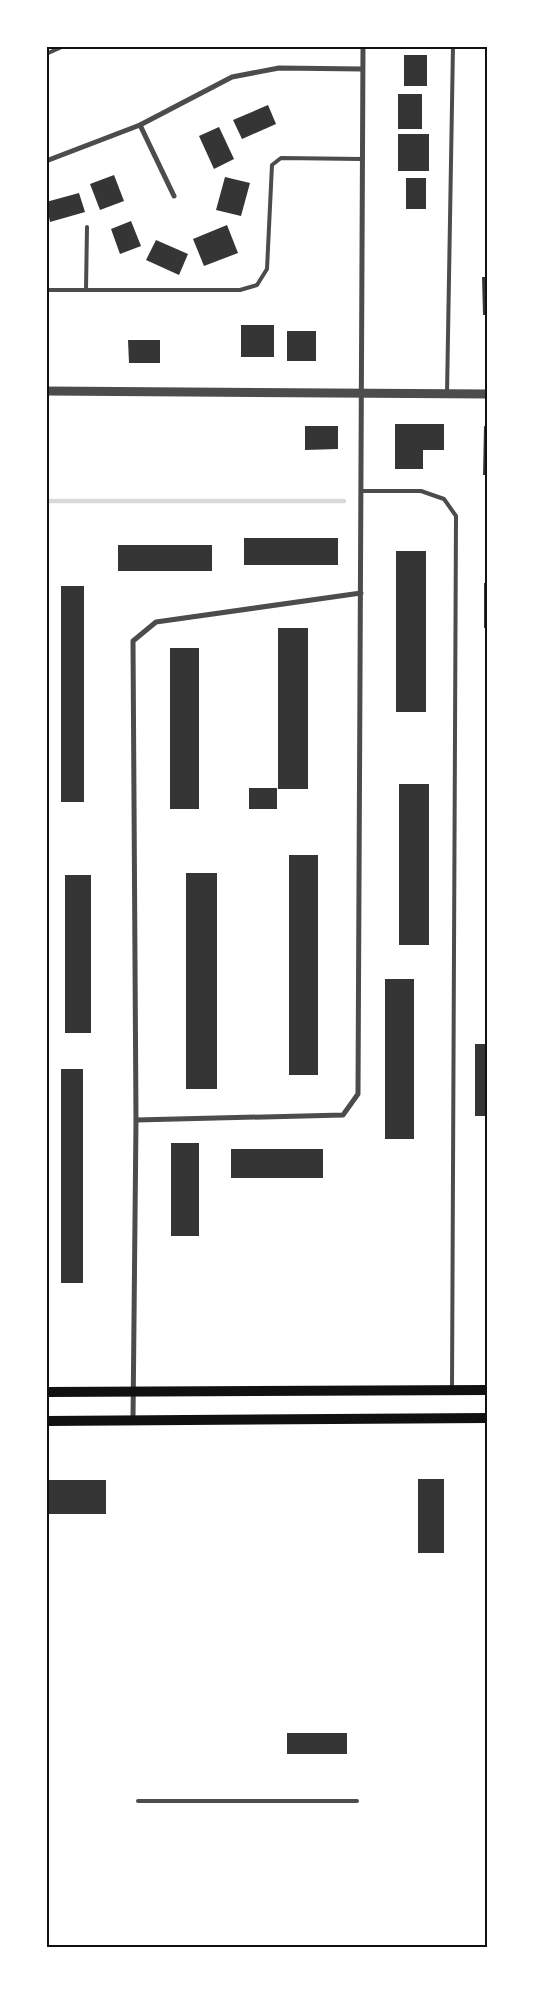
<svg xmlns="http://www.w3.org/2000/svg" width="534" height="1994" font-family="Ubuntu,sans-serif">
	<style>
		.lines { fill: none; stroke-linecap: round; stroke-linejoin: round }
		.stream { stroke: #d9d9d9; stroke-width: 4.5 }
		.building { fill: #353535 }
		.service { stroke: #4c4c4c; stroke-width: 4 }
		.minor { stroke: #4c4c4c; stroke-width: 5 }
		.tertiary { stroke: #4c4c4c; stroke-width: 9 }
		.secondary { stroke: #111; stroke-width: 10 }
		.neatline { fill: none; stroke: #111; stroke-width: 2 }
	</style>
	<rect width="100%" height="100%" fill="#fff"/>
	<g class="lines">
		<!-- stream -->
		<path class="stream" d="M46 501H344"/>
	</g>
	<!-- building -->
	<g class="building">
		<rect x="404" y="55" width="23" height="31"/>
		<rect x="398" y="94" width="24" height="35"/>
		<path d="M268 105 276 124 242 139 233 120Z"/>
		<path d="M219 127 234 159 214 169 199 136Z"/>
		<rect x="398" y="134" width="31" height="37"/>
		<path d="M114 175 124 201 100 210 90 184Z"/>
		<path d="M225 177 250 183 241 216 216 210Z"/>
		<rect x="406" y="178" width="20" height="31"/>
		<path d="M79 193 85 212 50 222 46 202Z"/>
		<path d="M131 221 141 246 120 254 111 229Z"/>
		<path d="M227 225 238 253 204 266 193 239Z"/>
		<path d="M156 240 188 254 179 275 146 260Z"/>
		<path d="M482 277H488V315H483Z"/>
		<rect x="241" y="325" width="33" height="32"/>
		<rect x="287" y="331" width="29" height="30"/>
		<path d="M128 340H160V363H129Z"/>
		<path d="M395 424H444V450H423V469H395Z"/>
		<path d="M305 426H338V449L305 450Z"/>
		<path d="M484 426 488 427V475H483Z"/>
		<rect x="244" y="538" width="94" height="27"/>
		<rect x="118" y="545" width="94" height="26"/>
		<rect x="396" y="551" width="30" height="161"/>
		<rect x="484" y="583" width="4" height="45"/>
		<rect x="61" y="586" width="23" height="216"/>
		<rect x="278" y="628" width="30" height="161"/>
		<rect x="170" y="648" width="29" height="161"/>
		<rect x="399" y="784" width="30" height="161"/>
		<rect x="249" y="788" width="28" height="21"/>
		<rect x="289" y="855" width="29" height="220"/>
		<rect x="186" y="873" width="31" height="216"/>
		<rect x="65" y="875" width="26" height="158"/>
		<rect x="385" y="979" width="29" height="160"/>
		<rect x="475" y="1044" width="13" height="72"/>
		<rect x="61" y="1069" width="22" height="214"/>
		<rect x="171" y="1143" width="28" height="93"/>
		<rect x="231" y="1149" width="92" height="29"/>
		<rect x="418" y="1479" width="26" height="74"/>
		<rect x="46" y="1480" width="60" height="34"/>
		<rect x="287" y="1733" width="60" height="21"/>
	</g>
	<g class="lines">
		<!-- service -->
		<g class="service">
			<path d="M46 54 64 46"/>
			<path d="M46 290H240L257 285 267 269 272 165 281 158 362 159"/>
			<path d="M86 290 87 227"/>
			<path d="M447 394 453 46"/>
			<path d="M362 491H421L444 499 456 516 452 1388"/>
			<path d="M138 1801H357"/>
		</g>
		<!-- minor -->
		<g class="minor">
			<path d="M140 125 174 196"/>
			<path d="M46 161 140 125 232 77 279 68 362 69"/>
			<path d="M136 1120 343 1115 358 1094 363 46"/>
			<path d="M133 1420 136 1120 133 641 156 622 361 593"/>
		</g>
		<!-- tertiary -->
		<path class="tertiary" d="M46 391 488 394"/>
		<!-- secondary -->
		<g class="secondary">
			<path d="M46 1392 488 1390"/>
			<path d="M46 1421 488 1418"/>
		</g>
	</g>
	<!-- border -->
	<rect width="534" height="1994" fill="none" stroke="#ffffff" stroke-width="95"/>
	<rect x="48" y="48" width="438" height="1898" class="neatline"/>
</svg>
